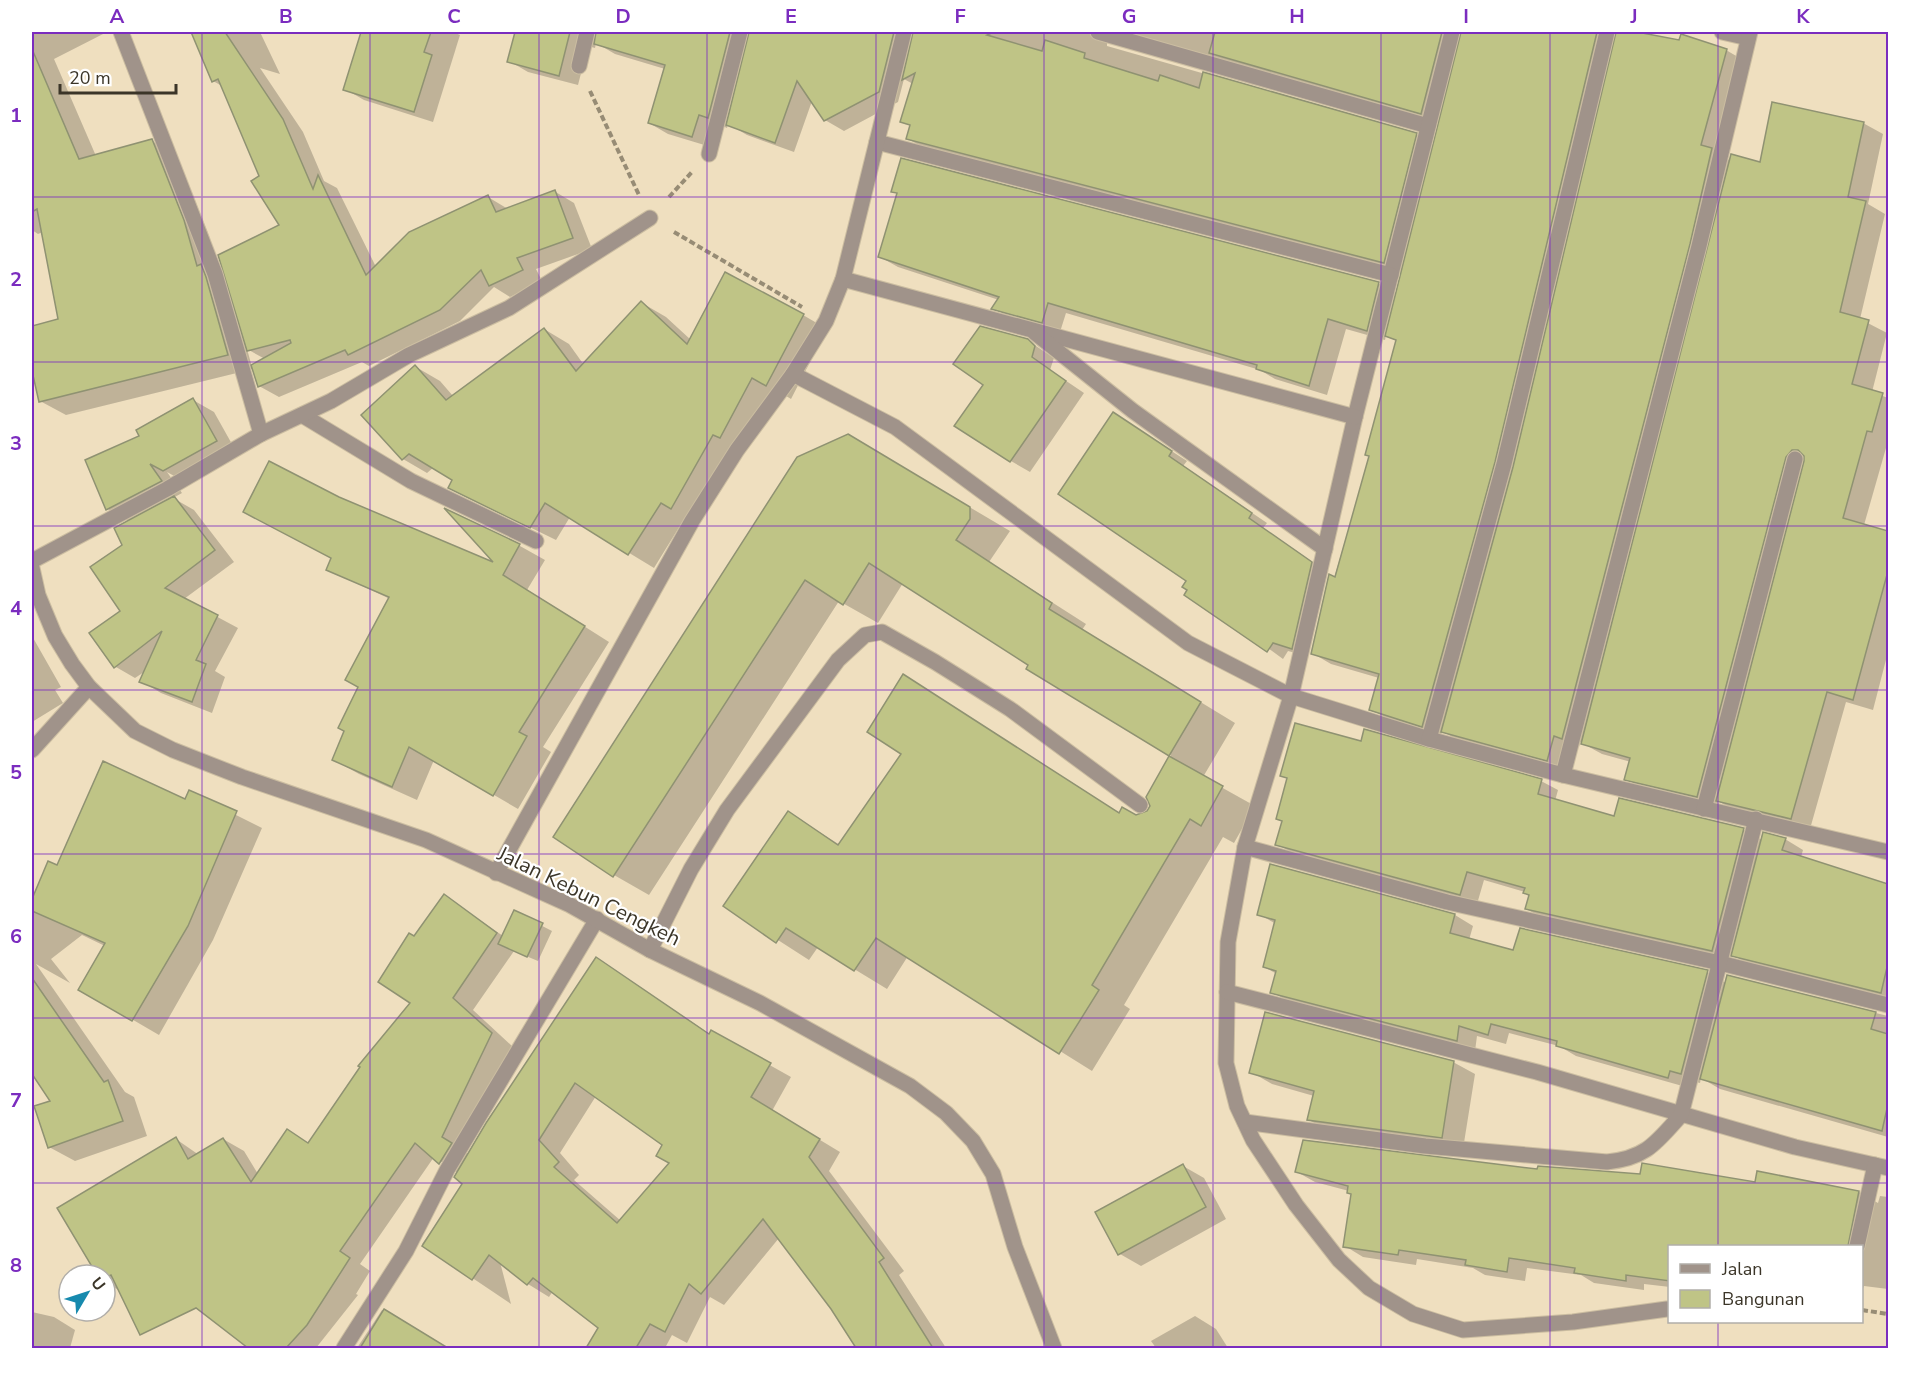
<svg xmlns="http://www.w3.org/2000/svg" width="1920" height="1380" font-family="'Nunito Sans',sans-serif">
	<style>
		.shadow { fill: #0003; fill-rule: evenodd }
		.building { fill: #bfc486; stroke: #8f9272; stroke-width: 1.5; fill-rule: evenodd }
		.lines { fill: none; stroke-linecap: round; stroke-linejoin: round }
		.minor-casing { stroke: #cbbda1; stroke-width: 17 }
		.tertiary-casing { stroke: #cbbda1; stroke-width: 17 }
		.path { stroke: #978c75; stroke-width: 4; stroke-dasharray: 6 3; stroke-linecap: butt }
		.minor { stroke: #a0938a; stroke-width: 15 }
		.tertiary { stroke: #a0938a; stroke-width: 15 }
		.grid { fill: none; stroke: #7b2cbf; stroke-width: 1.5; stroke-opacity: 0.55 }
		.labels { text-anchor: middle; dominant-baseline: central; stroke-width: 4.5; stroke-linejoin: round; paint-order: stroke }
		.street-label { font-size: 21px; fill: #3b3528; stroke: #fff }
		.neatline { fill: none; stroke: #7b2cbf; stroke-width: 2 }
		.grid-label { font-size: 20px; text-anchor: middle; font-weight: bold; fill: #7b2cbf }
	</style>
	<rect width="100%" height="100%" fill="#efdfbf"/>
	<!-- shadow -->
	<g class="shadow">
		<path d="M32 32H107L54 59 96 156 152 141 177 155 209 236 221 278 228 281 281 226 222 86 213 81 192 32H260L280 74 260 68 303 132 324 181 337 188 376 267 488 197 508 209 554 191 574 203 592 249 536 269 542 281 510 297 494 287 460 321 369 366 362 362 279 397 259 386 253 369 66 415 40 401 32 365V327L60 321 43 232 38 234 32 230ZM247 349 265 359 252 367Z"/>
		<path d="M362 32H453L460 35 433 122 364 100 345 89Z"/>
		<path d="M514 32H1629L1726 50 1743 60 1718 153 1731 161 1761 164 1863 123 1883 134 1868 204 1885 214 1860 319 1887 333 1872 392 1888 398V441L1864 525 1888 532V652L1873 710 1846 702 1810 829 1737 812 1718 801 1717 807 1645 790 1626 779 1631 762 1602 754 1580 742 1579 747 1571 745 1564 769 1459 741 1442 731 1441 736 1389 720 1371 709 1379 678 1331 664 1312 653 1370 456 1398 342 1386 335 1385 340 1346 329 1327 395 1275 379 1260 370 1066 313 1060 332 1011 319 994 308 999 300 898 267 880 257 898 194 893 191 1378 283 1398 294 1403 273 926 149 908 139 911 126 902 121 913 84 904 79 898 102 844 131 825 120 812 101 794 152 747 135 728 124 727 128 718 124 711 147 668 134 649 123 665 69 615 54 596 43 595 48 588 46 578 85 528 72 509 61 516 32ZM1121 33 1441 124 1434 145 1416 134 1107 46V40ZM1787 444 1804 454V458L1786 447Z"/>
		<path d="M642 303 666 317 691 340 803 315 827 329 791 399 778 391 696 522 686 516 654 568 570 517 556 540 450 488 454 479 434 467 427 473 403 459 416 367 440 381 453 396 544 329 569 344 584 365Z"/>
		<path d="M1027 340 1054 358 1050 370 1084 393 1030 472 1011 461Z"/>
		<path d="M193 400 214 412 237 453 185 482 167 472 182 493 173 498 194 510 234 562 184 599 238 628 215 671 225 677 212 713 161 693 141 681 147 670 135 678 116 667 122 611 123 546 129 522 108 509 87 461 141 437Z"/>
		<path d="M1114 414 1187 461 1183 466 1267 523 1263 528 1327 572 1307 656 1288 651 1283 659 1189 590 1188 581Z"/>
		<path d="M883 456 1010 531 989 562 1086 624 1082 630 1235 723 1203 777 1255 806 1234 843 1223 837 1124 1005 1130 1009 1092 1071 908 956 887 989 818 947 809 960 725 906 789 813 840 845 903 754 904 676 1121 814 1136 817 1145 815 1151 806 1147 797 1171 755 1028 669 1030 665 903 583 878 623 839 601 649 895 614 875Z"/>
		<path d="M339 498 499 566 451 512 520 546 545 560 527 590 609 642 543 747 551 752 518 809 434 760 417 800 359 774 334 760 346 731 390 599 328 570 333 559Z"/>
		<path d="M32 636 61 687 55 690 63 703 32 722Z"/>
		<path d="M1362 742 1541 781 1558 790 1555 801 1615 818 1743 829 1762 840 1785 839 1803 850 1801 857 1888 885V1000L1751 966 1731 954 1729 960 1543 918 1526 909 1530 895 1525 892 1484 880 1477 904 1294 854 1277 844 1283 821 1288 779 1282 776Z"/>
		<path d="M190 792 262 828 213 940 159 1035 80 989 105 946 82 935 51 959 70 983 36 964 125 1092 134 1097 147 1136 75 1161 49 1147 52 1101 32 1071V902L49 863 57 867 186 801Z"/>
		<path d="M445 896 503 936 515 912 552 931 538 961 514 951 473 1010 512 1046 462 1150 470 1155 597 959 710 1034 711 1032 791 1077 772 1111 840 1152 829 1171 904 1271 899 1275 946 1348H858L832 1308 779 1238 724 1305 710 1297 687 1343 672 1335 665 1348H588L600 1327 553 1291 549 1297 528 1284 500 1262 511 1304 422 1244 464 1184 458 1173 434 1157 360 1264 370 1271 356 1294 358 1295 316 1348H251L142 1265 122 1292 105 1282V1275H98L176 1139 199 1155 223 1139 244 1151 258 1174 287 1131 310 1144 412 1002 414 938ZM596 1096 664 1145 671 1163 621 1221 574 1180 579 1175 560 1153Z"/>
		<path d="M1259 914 1455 915 1473 926 1469 940 1514 952 1707 972 1726 983 1728 977 1888 1016V1137L1720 1089 1701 1078 1700 1083 1688 1080 1686 1087 1576 1056 1559 1046 1509 1033 1506 1044 1477 1036 1475 1051 1291 1003 1272 992 1277 974 1264 967 1276 924Z"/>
		<path d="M1453 1062 1475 1074 1463 1149 1330 1132 1309 1120 1314 1096 1272 1084 1251 1072Z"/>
		<path d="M1183 1166 1204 1178 1226 1219 1141 1266 1120 1254Z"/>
		<path d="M1538 1171 1757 1184 1758 1173 1859 1192 1878 1203 1880 1196 1888 1197V1289L1864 1286 1862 1291V1246H1670V1287L1644 1284V1290L1594 1283 1581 1275 1527 1268 1525 1281 1485 1275 1473 1268 1417 1259 1416 1265 1363 1257 1345 1246 1353 1194 1349 1191 1315 1182 1297 1172Z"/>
		<path d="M382 1310 403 1322 447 1348H357Z"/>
		<path d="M32 1312 54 1317 75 1330 70 1348H32Z"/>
		<path d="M1195 1316 1216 1329 1228 1348H1156L1151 1341Z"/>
	</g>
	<!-- building -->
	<g class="building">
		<path d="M191 32H225L283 119 313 189 318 175 366 275 409 232 488 195 496 212 555 190 573 238 517 258 523 270 489 286 481 270 440 310 348 355 345 350 258 387 251 365 291 343 290 340 247 351 218 255 279 225 251 181 259 176 218 79 212 82Z"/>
		<path d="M361 32H431L424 52 432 55 414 112 343 90Z"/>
		<path d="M515 32H570L559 76 507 62Z"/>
		<path d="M596 32H730L708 118 699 115 692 137 648 123 665 65 594 44Z"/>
		<path d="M749 32H894L879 92 824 121 797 81 775 143 726 125Z"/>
		<path d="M913 32H994L987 35 1042 51 1045 40 1085 53 1084 58 1158 81 1160 75 1199 88 1203 72 1417 133 1384 263 906 139 910 125 900 122 915 73 902 80Z"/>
		<path d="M1215 32H1442L1421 114 1209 53Z"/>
		<path d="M1461 32H1597L1495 462 1422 727 1369 710 1379 674 1311 654 1329 574 1335 577 1369 456 1365 455 1396 340 1385 336Z"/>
		<path d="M1616 32H1637L1679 40 1681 34 1727 49 1701 145 1712 148 1690 244 1562 739 1554 736 1547 761 1441 732 1513 467Z"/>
		<path d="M32 49 79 159 152 139 184 220 197 266 201 264 206 277 228 355 39 402 32 371V326L58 319 37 209 32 212Z"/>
		<path d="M1772 102 1864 122 1848 197 1866 201 1840 312 1869 320 1852 384 1883 393 1872 432 1867 431 1843 518 1888 531V571L1853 700 1827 692 1791 819 1716 801 1804 461V456L1798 450H1792L1786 457 1697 797 1624 780 1630 758 1581 744 1731 154 1760 162Z"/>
		<path d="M901 158 1379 282 1367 331 1328 319 1309 386 1256 369 1257 365 1048 303 1042 323 991 309 999 297 878 257 897 193 891 192Z"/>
		<path d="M725 272 804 314 766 386 752 378 720 438 713 435 671 509 661 503 628 555 545 503 530 528 448 488 452 480 409 454 402 460 361 415 415 365 446 400 544 328 576 371 641 301 687 344Z"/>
		<path d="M980 326 1028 339 1035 346 1032 357 1066 381 1010 462 954 426 983 385 953 364Z"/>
		<path d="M193 398 217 441 163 471 150 464 162 481 106 510 85 460 139 436 136 430Z"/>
		<path d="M1113 412 1172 451 1169 456 1252 513 1249 518 1312 562 1292 649 1273 643 1267 652 1184 595 1187 590 1182 587 1186 581 1058 494Z"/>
		<path d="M848 434 970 507V519L956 540 1052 603 1049 609 1201 702 1169 756 1026 669 1028 665 869 563 843 605 805 580 613 877 553 837 797 457Z"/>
		<path d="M269 461 339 497 493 562 444 508 520 544 503 575 585 626 519 732 527 736 493 796 409 747 392 787 332 760 344 731 338 728 358 687 345 680 389 597 326 570 331 558 243 512Z"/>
		<path d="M174 496 215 550 165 588 218 615 196 660 206 664 192 702 139 682 162 631 114 668 89 633 120 611 90 567 122 545 114 528Z"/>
		<path d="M903 674 1119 813 1122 807 1136 815 1147 811 1150 806 1146 797 1169 756 1223 786 1201 826 1190 819 1092 985 1099 990 1059 1054 876 938 854 971 786 928 776 943 723 906 788 811 838 845 901 754 867 732Z"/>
		<path d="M1295 723 1361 741 1364 729 1542 779 1538 794 1614 816 1619 798 1744 828 1712 951 1525 909 1529 895 1523 893 1525 888 1467 872 1460 895 1275 845 1282 821 1276 819 1287 778 1280 776Z"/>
		<path d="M103 761 185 799 189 790 237 811 188 926 132 1021 78 990 105 943 32 911V899L48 861 57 865Z"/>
		<path d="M1763 832 1786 838 1782 850 1888 884V963L1881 993 1731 956Z"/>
		<path d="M1270 864 1455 914 1450 933 1513 950 1520 928 1708 970 1681 1074 1670 1071 1668 1078 1556 1046 1557 1041 1491 1024 1488 1035 1459 1026 1457 1041 1270 993 1276 971 1263 967 1275 920 1257 915Z"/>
		<path d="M444 894 497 933 453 998 492 1033 442 1137 452 1143 439 1164 415 1143 340 1251 350 1258 307 1325 286 1348H248L196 1308 140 1335 111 1275 105 1278V1275H97L57 1208 176 1137 188 1159 223 1138 251 1182 287 1129 308 1143 360 1067 358 1066 410 1003 378 982 409 933 414 936Z"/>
		<path d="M514 910 543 923 527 957 498 944Z"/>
		<path d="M596 957 709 1034 711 1030 771 1063 751 1097 820 1139 809 1157 884 1258 879 1262 933 1348H856L831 1309 763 1219 701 1294 689 1284 665 1332 650 1324 636 1348H586L598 1328 533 1278 527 1285 489 1255 472 1280 422 1246 462 1184 454 1177 486 1123ZM575 1083 662 1145 656 1156 669 1163 617 1223 554 1167 559 1162 539 1140Z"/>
		<path d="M1727 975 1876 1012 1871 1029 1888 1034V1104L1882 1131 1700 1079Z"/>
		<path d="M32 978 104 1082 108 1080 123 1121 48 1148 34 1106 50 1101 32 1074Z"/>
		<path d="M1265 1012 1454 1061 1442 1138 1307 1120 1314 1091 1249 1073Z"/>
		<path d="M1303 1140 1537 1169 1538 1166 1640 1174 1642 1163 1755 1182 1757 1171 1859 1191 1848 1246H1670V1281L1626 1275V1281L1574 1273 1575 1268 1509 1258 1507 1272 1465 1265 1466 1260 1399 1250 1398 1255 1343 1247 1351 1194 1347 1193 1348 1186 1295 1172Z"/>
		<path d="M1183 1164 1206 1207 1118 1255 1095 1212Z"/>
		<path d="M384 1309 448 1348H360Z"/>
	</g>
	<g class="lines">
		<defs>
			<g id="minor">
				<path d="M121 32 215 274 261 434"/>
				<path d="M1098 32 1428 126"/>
				<path d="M1452 32 1355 417 1291 696 1245 847 1228 942 1226 1063 1237 1106 1253 1140 1296 1205 1339 1260 1369 1288 1413 1314 1463 1330 1573 1322 1667 1309"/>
				<path d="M1722 32 1748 38"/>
				<path d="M579 66 587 32"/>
				<path d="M877 142 1391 275"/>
				<path d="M709 154 740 32"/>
				<path d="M843 279 1355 417"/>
				<path d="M1035 333 1133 411 1325 549"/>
				<path d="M793 374 895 427 1188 643 1291 696 1429 739 1563 775 1888 852"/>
				<path d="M302 415 411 481 536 541"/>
				<path d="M32 561 167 489 261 434 331 401 409 355 509 308 650 218"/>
				<path d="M1429 739 1504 464 1607 32"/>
				<path d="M32 750 89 687"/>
				<path d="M1563 775 1699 246 1750 32"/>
				<path d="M1704 809 1795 459"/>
				<path d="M1245 847 1447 902 1720 963 1888 1005"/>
				<path d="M496 873 692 521 737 450 793 374 826 321 843 279 904 32"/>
				<path d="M650 950 691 869 727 810 838 660 865 635 882 632 935 662 1010 709 1140 805"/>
				<path d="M1227 992 1537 1072 1795 1147 1888 1168"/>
				<path d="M1245 1122 1425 1146 1607 1162C1646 1158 1656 1143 1681 1115L1756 819"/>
				<path d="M1857 1246 1875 1165"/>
				<path d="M344 1348 406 1251 447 1170 597 919"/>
			</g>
			<path id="tertiary" d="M32 568 38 595 55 636 72 664 89 687 135 731 173 750 242 777 426 840 570 905 650 950 760 1003 910 1086 946 1113 973 1141 993 1174 1015 1247 1054 1348"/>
		</defs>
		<!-- minor casing -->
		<use href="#minor" class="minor-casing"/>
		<!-- tertiary casing -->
		<use href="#tertiary" class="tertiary-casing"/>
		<!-- path -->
		<g class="path">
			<path d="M590 91 639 195"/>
			<path d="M669 197 692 172"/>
			<path d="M674 232 802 307"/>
			<path d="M1862 1310 1888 1314"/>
		</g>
		<!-- minor -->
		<use href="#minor" class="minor"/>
		<!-- tertiary -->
		<use href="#tertiary" class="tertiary"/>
	</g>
	<!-- grid -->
	<path class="grid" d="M202 32V1348M370 32V1348M539 32V1348M707 32V1348M876 32V1348M1044 32V1348M1213 32V1348M1381 32V1348M1550 32V1348M1718 32V1246M32 197H1888M32 362H1888M32 526H1888M32 690H1888M32 854H1888M32 1018H1888M32 1183H1888M1718 1322V1348"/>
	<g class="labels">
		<!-- street labels -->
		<g class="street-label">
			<text transform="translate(589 896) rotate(26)">Jalan Kebun Cengkeh</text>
		</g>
	</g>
	<!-- border -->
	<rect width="1920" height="1380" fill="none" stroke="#ffffff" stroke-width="66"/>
	<!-- legend -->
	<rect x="1668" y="1245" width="195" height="78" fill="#ffffff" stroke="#b1aea9" stroke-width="1.5"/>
	<rect x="1680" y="1264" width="30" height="9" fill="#a0938a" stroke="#b1aea9" stroke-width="1.5"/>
	<text x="1722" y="1275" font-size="18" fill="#3b3528">Jalan</text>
	<rect x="1680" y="1290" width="30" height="18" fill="#bfc486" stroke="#b1aea9" stroke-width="1.5"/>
	<text x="1722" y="1305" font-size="18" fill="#3b3528">Bangunan</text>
	<!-- north arrow -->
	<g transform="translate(87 1293) rotate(51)"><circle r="28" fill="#ffffff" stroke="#b1aea9" stroke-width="1.5"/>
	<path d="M0-4.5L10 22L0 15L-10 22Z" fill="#178aae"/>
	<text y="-9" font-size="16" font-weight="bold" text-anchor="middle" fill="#3b3528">U</text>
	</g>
	<!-- scale -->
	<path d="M60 84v9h116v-9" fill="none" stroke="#3b3528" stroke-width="3"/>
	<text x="69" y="84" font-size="18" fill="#3b3528" stroke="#ffffff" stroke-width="4.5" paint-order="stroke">20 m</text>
	<rect x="33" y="33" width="1854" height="1314" class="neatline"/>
	<g class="grid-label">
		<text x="117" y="23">A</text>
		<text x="286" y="23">B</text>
		<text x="454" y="23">C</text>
		<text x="623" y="23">D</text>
		<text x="791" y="23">E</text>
		<text x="960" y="23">F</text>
		<text x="1129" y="23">G</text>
		<text x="1297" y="23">H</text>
		<text x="1466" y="23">I</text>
		<text x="1634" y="23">J</text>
		<text x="1803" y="23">K</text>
		<text x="16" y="122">1</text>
		<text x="16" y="286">2</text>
		<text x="16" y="450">3</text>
		<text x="16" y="615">4</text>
		<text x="16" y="779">5</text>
		<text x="16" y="943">6</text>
		<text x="16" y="1107">7</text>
		<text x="16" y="1272">8</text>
	</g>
</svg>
